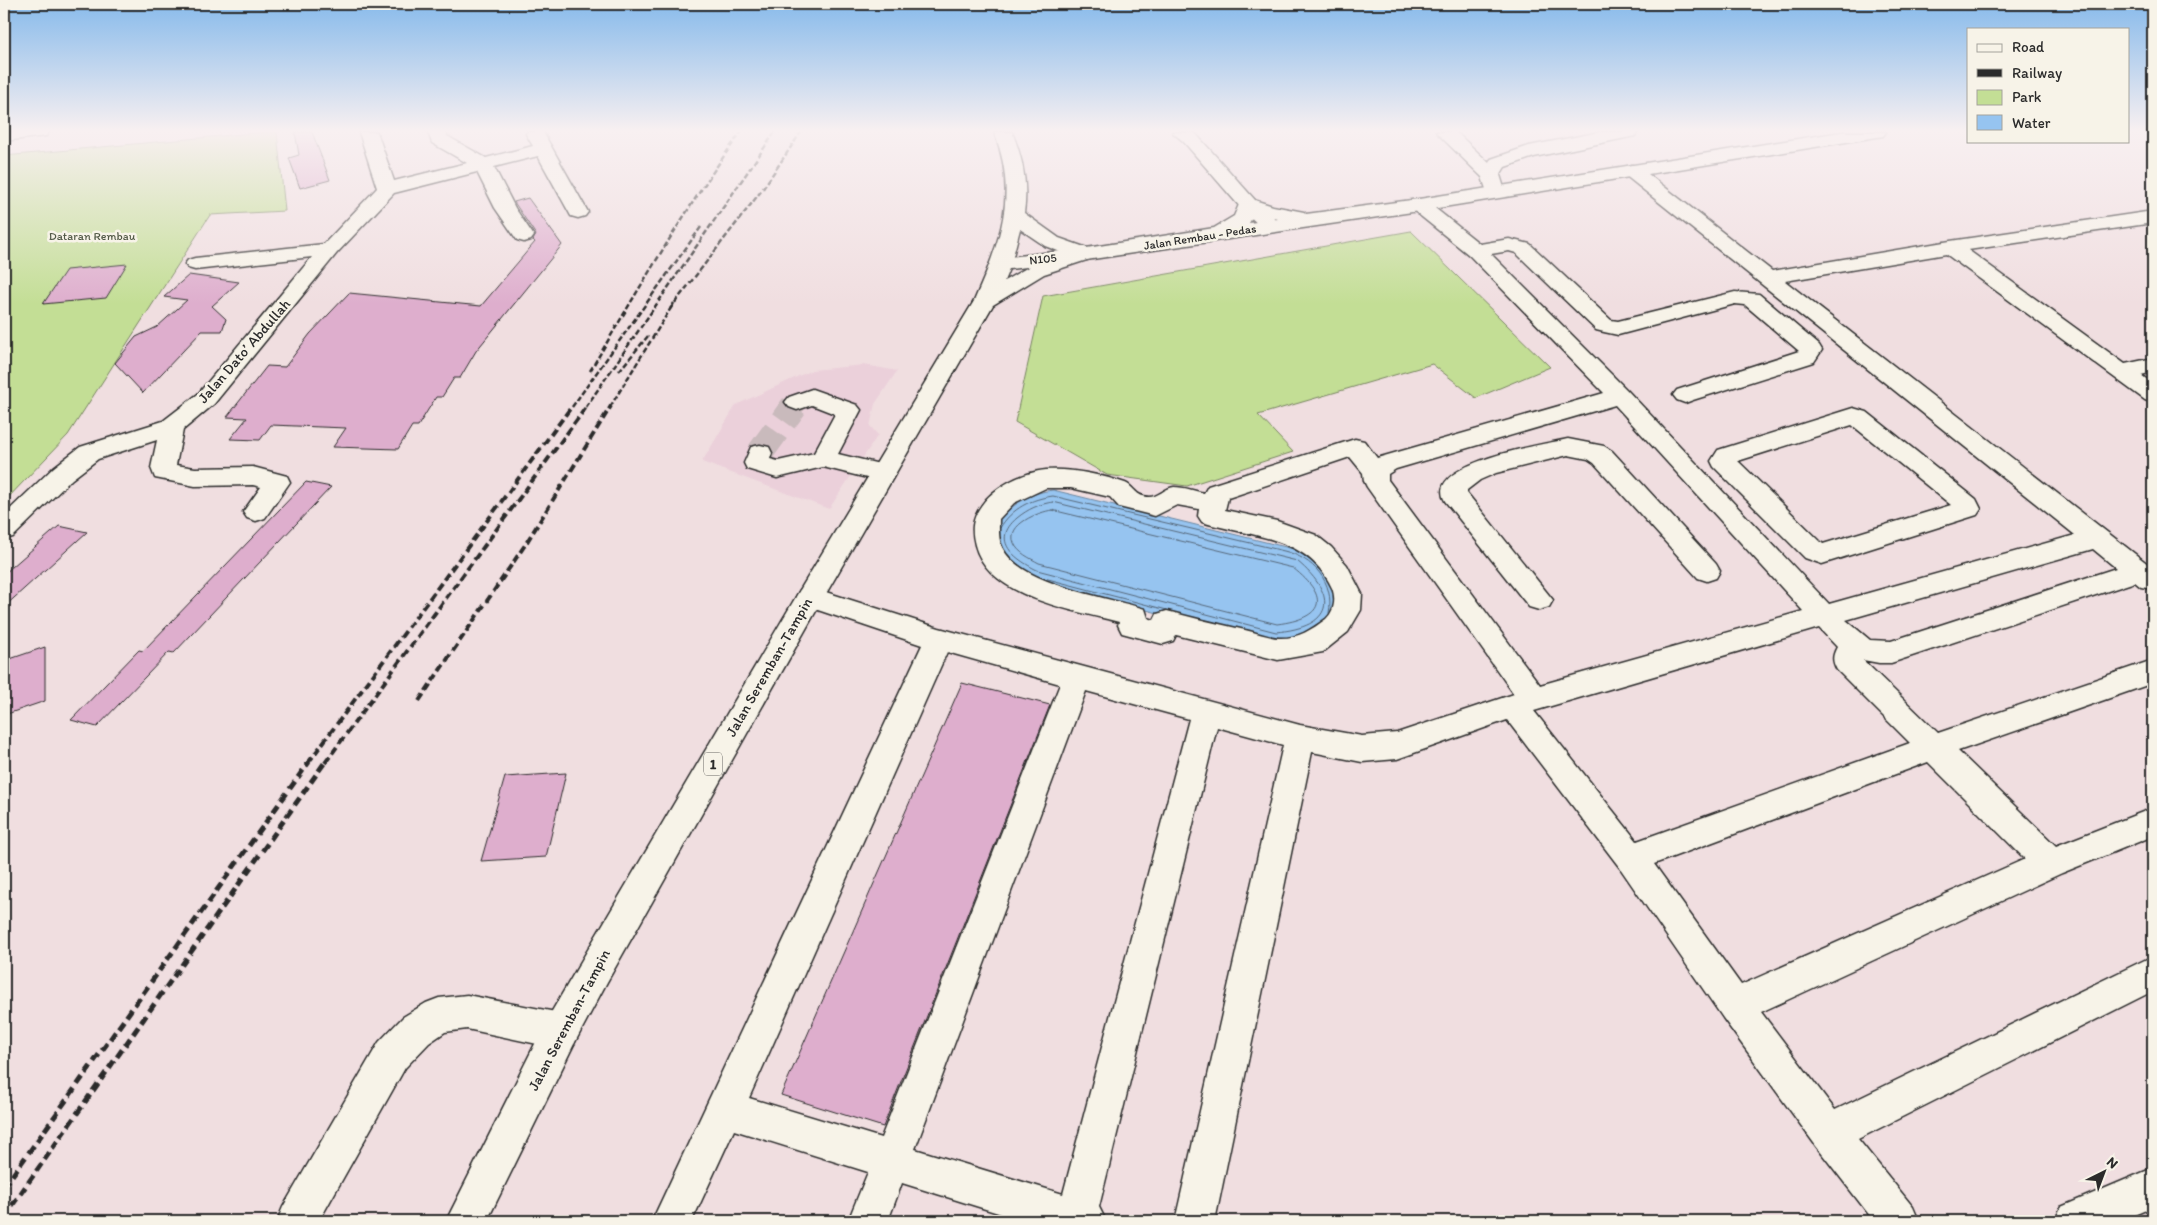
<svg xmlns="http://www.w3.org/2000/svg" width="2157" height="1225" font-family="Itim,sans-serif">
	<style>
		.built { fill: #ebd0da }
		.green { fill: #c3de95; stroke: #778460 }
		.water { fill: #96c4f0; stroke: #6b87a1 }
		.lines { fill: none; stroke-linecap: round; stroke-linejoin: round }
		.shore { stroke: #56687a; stroke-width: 1 }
		.building { fill: #deaecd; stroke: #2b2b2b }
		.minor-tunnel-far1 { stroke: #c9babc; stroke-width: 21; stroke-dasharray: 21 10; stroke-linecap: butt }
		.minor-tunnel { stroke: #c9babc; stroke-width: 27; stroke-dasharray: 27 13; stroke-linecap: butt }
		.minor-casing { stroke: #2b2b2b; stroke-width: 3 }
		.major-casing { stroke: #2b2b2b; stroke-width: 3 }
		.highway-casing { stroke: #2b2b2b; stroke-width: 3 }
		.minor { fill: #f7f3e8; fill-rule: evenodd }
		.major { fill: #f7f3e8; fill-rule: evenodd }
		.highway { fill: #f7f3e8; fill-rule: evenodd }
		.rail-far2 { stroke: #2b2b2b; stroke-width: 2.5; stroke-dasharray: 5.5 2.5; stroke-linecap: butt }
		.rail-far1 { stroke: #2b2b2b; stroke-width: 4; stroke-dasharray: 8 4; stroke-linecap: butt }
		.rail { stroke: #2b2b2b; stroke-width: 5; stroke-dasharray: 9 5; stroke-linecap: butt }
		.labels { text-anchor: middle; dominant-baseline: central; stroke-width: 5; stroke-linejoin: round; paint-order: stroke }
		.far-park-label { font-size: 12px; fill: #515846; stroke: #f7f3e8 }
		.far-street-label { font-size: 12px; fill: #2b2b2b; stroke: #f7f3e8 }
		.shield { fill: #f7f3e8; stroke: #686764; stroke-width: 1 }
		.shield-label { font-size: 14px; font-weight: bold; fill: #2b2b2b }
		.street-label { font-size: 15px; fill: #2b2b2b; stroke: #f7f3e8 }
	</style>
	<rect width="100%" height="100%" fill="#f0dee0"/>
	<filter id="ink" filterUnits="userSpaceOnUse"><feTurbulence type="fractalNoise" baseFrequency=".02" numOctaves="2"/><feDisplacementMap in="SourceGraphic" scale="10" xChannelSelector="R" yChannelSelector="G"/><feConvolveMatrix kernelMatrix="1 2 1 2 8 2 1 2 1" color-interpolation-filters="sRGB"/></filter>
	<g filter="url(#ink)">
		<!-- built -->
		<path class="built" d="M865 365 897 371 875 404 870 426 878 435 829 509 702 462 736 405 812 370Z"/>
		<!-- green -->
		<g class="green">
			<path d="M264 132H277L285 211 210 215 68 435 4 502V156Z"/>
			<path d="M1411 231 1550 367 1476 398 1432 364 1258 415 1293 452 1187 486 1107 475 1015 422 1043 296Z"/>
		</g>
		<!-- water -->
		<path class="water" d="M1053 490 1302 551 1330 578 1337 603 1323 629 1275 643 1033 581 1000 559 996 524C1011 505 1028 493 1053 490Z"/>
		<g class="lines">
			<!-- shore -->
			<g class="shore">
				<path d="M1053 502 1297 561C1340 597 1333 627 1276 632L1037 570C1015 559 990 541 1017 518 1028 509 1039 504 1053 502Z"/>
				<path d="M1052 510 1293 568C1331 598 1324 618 1277 624L1039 563C1030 558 1018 553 1014 543 1006 524 1039 512 1052 510Z"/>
				<path d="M1000 528C1012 508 1031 499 1053 496L1284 551C1313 558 1335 582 1329 613"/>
				<path d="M1044 578 1167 610"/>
			</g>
		</g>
		<!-- building -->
		<g class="building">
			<path d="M295 132H312L330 180 300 188 289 158 299 155Z"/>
			<path d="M528 198 562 245 476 351 460 378H454L442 397H436L418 426H412L398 449 333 447 346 428 271 425 260 440 230 439 247 418 227 417 267 366 285 367 310 334 349 293 481 306 535 242 533 240 536 235 514 202Z"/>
			<path d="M127 264 106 298 43 304 66 270Z"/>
			<path d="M189 275 239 282 212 306 226 319 222 331H202L143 393 115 363 136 337 157 327 187 300 164 297Z"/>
			<path d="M306 482 331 487 174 653 169 652 97 727 71 720 139 650 143 651Z"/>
			<path d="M59 526 87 532 4 607V574Z"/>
			<path d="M45 647V701L4 715V661Z"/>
			<path d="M962 683 1050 705 883 1127 781 1095Z"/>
			<path d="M566 773 546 857 481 861 505 777Z"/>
		</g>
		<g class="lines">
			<!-- minor-tunnel-far1 -->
			<path class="minor-tunnel-far1" d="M793 407 797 402"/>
			<!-- minor-tunnel -->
			<path class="minor-tunnel" d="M760 453 794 406"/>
			<defs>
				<g id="minor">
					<path d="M4 132H49L46 136 4 141Z"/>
					<path d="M359 132H377L394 181 467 163 432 143 428 132H446L447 136 486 158 533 146 526 134 527 132H543L588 212 585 216 578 218 571 216 538 156 494 167 515 208 534 236 531 240 524 242 517 240 495 208 477 172 394 193 337 253 214 404 183 430 176 465 195 468 253 467 287 476 290 482 265 518 256 521 247 518 243 512 261 487 253 485 195 486 155 478 151 468 157 440 98 459 72 479 13 537 4 539V515L54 467 80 447 163 421 198 394 312 257 195 270 188 268 185 264 188 260 195 258 324 244 377 188Z"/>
					<path d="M1172 132 1195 133 1255 200 1278 222 1281 226 1278 230 1271 232 1264 230 1241 208 1183 141Z"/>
					<path d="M1436 132H1456L1489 163 1491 159 1529 146 1600 132H1638L1635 136 1534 157 1505 167 1500 175 1505 191 1502 195 1495 197 1488 195 1482 177Z"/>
					<path d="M1632 165 1639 167 1772 271 1950 241 2153 211V223L1968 250 2125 364 2153 358V372L2141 375 2153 384V403L2145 400 1946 254 1785 281 2153 568V589L2141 587 2135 582 1891 663H1879L1863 660 1938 733 2153 660V683L1958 751 2056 846 2153 808V836L2062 873 1761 1012 1835 1110 2153 956V991L1858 1139 1913 1207 1919 1221H1874L1816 1146 1723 1018 1620 868 1507 720 1397 759 1362 762 1312 752 1215 1221H1175L1283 745 1217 727 1099 1207 1106 1221H1024L902 1183 888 1221H848L868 1172 734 1130 692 1221H652L922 645 800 604 796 597 800 590 810 587 939 628 1077 665 1300 725 1362 736 1397 733 1514 694 1367 487 1364 481 1363 473 1350 457 1228 498 1225 510 1277 521 1316 535 1331 547 1347 565 1362 594 1361 610 1348 632 1323 652 1278 660 1176 635 1173 641 1163 644 1122 633 1118 625 1119 622C1074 610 989 598 975 545 971 530 972 519 981 506 993 487 1024 472 1046 470 1069 468 1103 475 1125 483 1135 487 1135 497 1150 497 1158 497 1165 488 1174 487 1184 487 1195 491 1204 493L1208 486 1355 439 1364 441 1377 458 1604 393 1469 255 1412 209 1409 205 1412 201 1419 199 1426 201 1480 244 1509 239 1530 244 1611 320 1618 321 1735 292 1759 294 1819 345 1822 350 1814 362 1693 400 1685 403 1677 400 1673 395 1677 390 1799 351 1745 305 1735 304 1618 335 1604 332 1596 330 1516 253 1509 251 1491 254 1628 391 1829 604 2075 535 1625 175 1623 171 1625 167ZM1615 405 1803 611 1540 685 1388 480V474L1396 469ZM1046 488H1071L1110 497 1119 507 1155 516 1177 505 1199 509 1198 516 1202 522C1250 537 1308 535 1332 588 1336 598 1335 611 1326 619 1311 630 1298 639 1278 638 1267 637 1255 632 1245 630 1219 624 1193 618 1167 611L1157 614 1154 620 1148 618 1145 609C1107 597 1022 585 1003 549 998 540 999 529 999 519L1014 503ZM2093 549 2116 568 1891 641 1870 640 1846 620ZM1819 628 1837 647C1832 656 1832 661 1837 670L1910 743 1637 841 1534 711ZM947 652 1060 684 881 1138 749 1098ZM1086 691 1189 719 1063 1194 915 1149ZM1928 762 2025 859 1741 985 1654 864Z"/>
					<path d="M812 389 857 405 861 410 838 454 892 467 895 473 892 479 883 482 823 467 777 478 747 469 744 463 751 447 760 445 769 447 772 453 770 459 778 461 814 453 835 414 812 405 797 410 789 407 785 402 789 397Z"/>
					<path d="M1853 408 1867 412 1976 499 1981 509 1977 515 1822 564 1805 558 1714 467 1711 461 1718 450ZM1852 425 1951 505 1823 544 1738 461Z"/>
					<path d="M1568 439 1604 446 1612 451 1716 564 1720 571 1716 578 1707 581 1698 578 1594 463 1588 459 1568 455 1496 473 1480 480 1467 490V493L1553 600 1549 607 1539 610 1529 607 1445 501C1422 463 1545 444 1568 439Z"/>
					<path d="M467 995 561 1013 574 1018 579 1031 574 1044 561 1049 467 1029 445 1032 429 1043 405 1068 319 1221H277L283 1207 379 1042 403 1017 426 1003 439 998Z"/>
					<path d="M2153 1168V1207L2120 1221H2055L2061 1207Z"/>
				</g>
				<path id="major" d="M1841 132H1886L1883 136 1877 137 1419 211 1086 260 1001 270 994 268 991 264 994 260 1001 258 1086 248 1214 228 1234 216 1241 200 1248 198 1273 206 1304 212 1306 214 1419 199ZM1255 213 1278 219 1249 223Z"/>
				<path id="highway" d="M994 132H1012C1023 158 1028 185 1024 213L1059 238 1093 250 1096 254 1093 258 1044 274 993 305 820 604 607 982 574 1044 487 1221H446L548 1018 583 958 800 590 974 301C1000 242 1019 195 994 132ZM1020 229 1045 246 1066 254 1030 266 1004 281 1011 264Z"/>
			</defs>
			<!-- minor casing -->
			<use href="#minor" class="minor-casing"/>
			<!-- major casing -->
			<use href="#major" class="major-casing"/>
			<!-- highway casing -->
			<use href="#highway" class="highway-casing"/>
			<!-- minor -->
			<use href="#minor" class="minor"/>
			<!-- major -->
			<use href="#major" class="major"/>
			<!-- highway -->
			<use href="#highway" class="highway"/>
			<!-- rail-far2 -->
			<g class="rail-far2">
				<path d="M670 309 762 190 801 132"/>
				<path d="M590 371C638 290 686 208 741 132"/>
				<path d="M619 371 648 336"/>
				<path d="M572 407 701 227"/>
				<path d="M586 407 775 132"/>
				<path d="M610 407 674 303"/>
			</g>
			<!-- rail-far1 -->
			<g class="rail-far1">
				<path d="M419 701 525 545 611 406"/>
				<path d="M308 763 572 406"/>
				<path d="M325 763 587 406"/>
			</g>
			<!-- rail -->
			<g class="rail">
				<path d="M4 1187 309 762"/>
				<path d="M4 1217 325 762"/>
			</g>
		</g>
	</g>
	<!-- sky -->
	<linearGradient id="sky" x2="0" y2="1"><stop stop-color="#87baeb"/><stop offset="0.43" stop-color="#f8f0f1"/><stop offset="1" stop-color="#f8f0f1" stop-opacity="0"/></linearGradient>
	<rect width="2157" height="304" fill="url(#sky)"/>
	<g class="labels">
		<!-- far-park labels -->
		<g class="far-park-label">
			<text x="92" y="236">Dataran Rembau</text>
		</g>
		<!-- far-street labels -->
		<g class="far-street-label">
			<text transform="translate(1200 237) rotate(-9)">Jalan Rembau - Pedas</text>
			<text transform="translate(1043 259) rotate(-6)">N105</text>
		</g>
		<!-- shield labels -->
		<rect class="shield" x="704" y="752.5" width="18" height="23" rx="4"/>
		<g class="shield-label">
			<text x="713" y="764">1</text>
		</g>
		<!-- street labels -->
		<g class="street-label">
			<text transform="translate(244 351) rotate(-49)">Jalan Dato’ Abdullah</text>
			<text transform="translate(769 667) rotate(-60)">Jalan Seremban-Tampin</text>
			<text transform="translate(569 1020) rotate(-62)">Jalan Seremban-Tampin</text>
		</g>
	</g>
	<!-- margin -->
	<rect width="2157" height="1225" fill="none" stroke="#f7f3e8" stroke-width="20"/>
	<rect x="10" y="10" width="2137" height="1205" fill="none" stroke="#2b2b2b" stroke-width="2" filter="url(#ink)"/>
	<!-- legend -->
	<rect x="1967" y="28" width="162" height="115" fill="#f7f3e8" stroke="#a5a39c"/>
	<rect x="1977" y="44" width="25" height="8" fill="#f7f3e8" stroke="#a5a39c"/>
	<text x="2012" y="52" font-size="15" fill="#2b2b2b">Road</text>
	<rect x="1977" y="69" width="25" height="8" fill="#2b2b2b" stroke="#a5a39c"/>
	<text x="2012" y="78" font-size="15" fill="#2b2b2b">Railway</text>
	<rect x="1977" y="90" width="25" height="15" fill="#c3de95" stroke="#a5a39c"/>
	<text x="2012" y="102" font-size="15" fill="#2b2b2b">Park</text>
	<rect x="1977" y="115" width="25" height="15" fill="#96c4f0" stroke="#a5a39c"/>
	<text x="2012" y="128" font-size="15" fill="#2b2b2b">Water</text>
	<!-- north arrow -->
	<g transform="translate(2104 1172) rotate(42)" stroke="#f7f3e8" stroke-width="4" paint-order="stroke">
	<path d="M0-4L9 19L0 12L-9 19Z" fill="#2b2b2b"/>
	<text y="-8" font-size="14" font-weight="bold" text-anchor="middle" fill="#2b2b2b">N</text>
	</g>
</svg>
